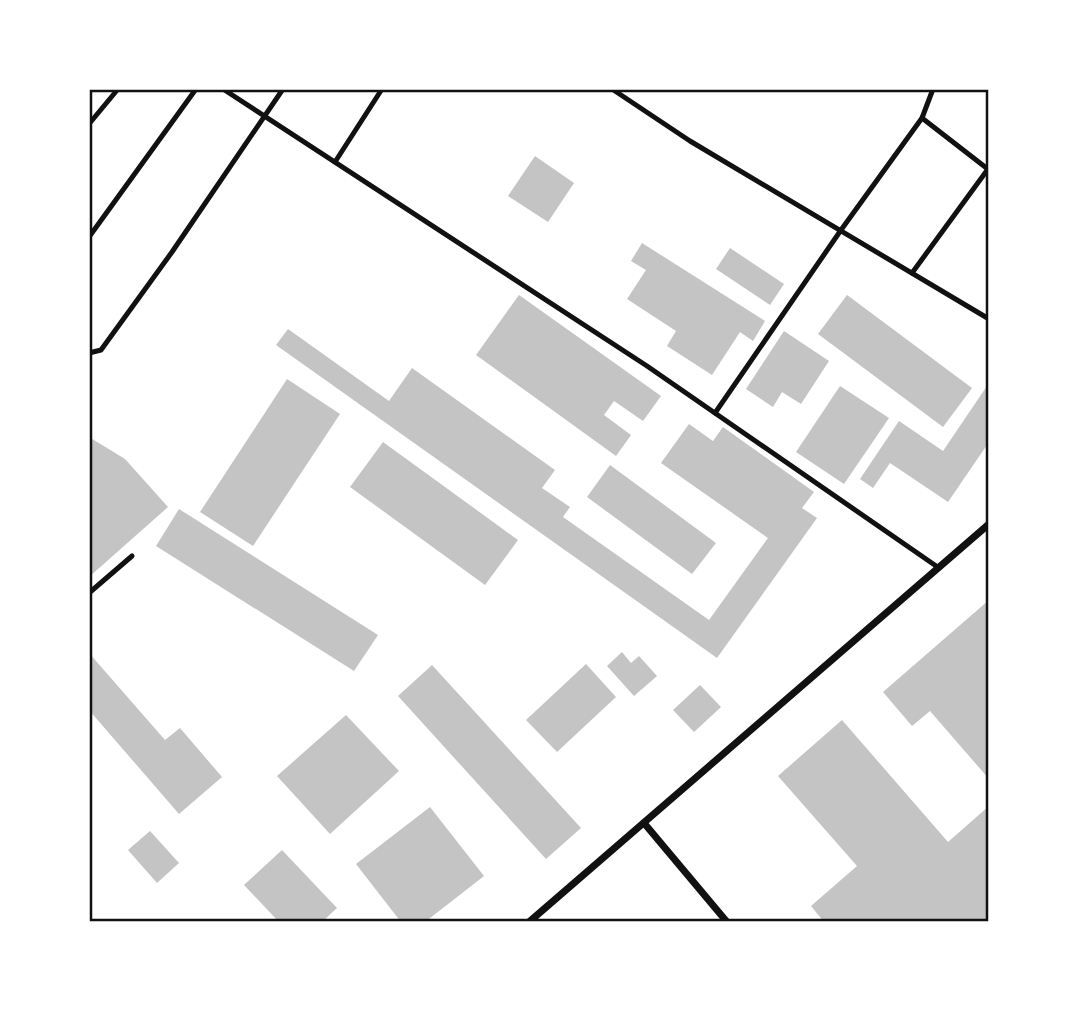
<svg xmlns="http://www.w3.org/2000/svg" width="1078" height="1011" font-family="'Fira Sans Condensed',sans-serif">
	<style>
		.building { fill: #c4c4c4 }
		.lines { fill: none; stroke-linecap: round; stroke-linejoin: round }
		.service { stroke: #111; stroke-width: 5 }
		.minor { stroke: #111; stroke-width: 7 }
		.neatline { fill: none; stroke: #111; stroke-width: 2.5 }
	</style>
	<rect width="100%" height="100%" fill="#fff"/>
	<!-- building -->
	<g class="building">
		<path d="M535 156 574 183 548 222 508 196Z"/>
		<path d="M642 243 765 321 753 341 740 332 712 375 667 346 676 331 627 299 646 270 631 261Z"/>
		<path d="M730 248 784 284 770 305 716 269Z"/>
		<path d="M519 295 661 396 643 421 614 401 604 415 631 435 616 456 476 355Z"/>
		<path d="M847 295 972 388 943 427 818 334Z"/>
		<path d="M288 329 389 401 412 368 555 470 542 488 570 507 563 517 709 620 768 538 661 463 689 424 713 441 723 427 814 492 802 508 817 518 717 658 276 345Z"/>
		<path d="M784 331 829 361 801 404 782 392 773 407 746 389Z"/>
		<path d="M287 379 340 414 253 546 200 512Z"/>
		<path d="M989 383V442L948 502 890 463 873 488 860 479 899 421 943 451Z"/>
		<path d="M840 386 889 418 844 484 796 452Z"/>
		<path d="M89 437 125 459 168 507 89 577Z"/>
		<path d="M383 442 518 540 485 585 350 487Z"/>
		<path d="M610 465 716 543 692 574 587 497Z"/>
		<path d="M179 509 378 635 354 671 156 546Z"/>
		<path d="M989 600V779L930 711 912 726 883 692Z"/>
		<path d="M622 652 631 663 639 656 657 676 634 696 607 666Z"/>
		<path d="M89 653 165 740 180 728 222 777 179 814 89 710Z"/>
		<path d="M586 664 616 697 557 752 526 720Z"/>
		<path d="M432 665 581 828 546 859 398 696Z"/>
		<path d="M700 685 721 707 694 732 673 710Z"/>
		<path d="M346 715 399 771 330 834 277 776Z"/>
		<path d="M842 720 948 842 989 806V922H824L811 906 857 866 778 776Z"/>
		<path d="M430 807 484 876 425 922H401L356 864Z"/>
		<path d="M150 831 179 863 157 883 128 850Z"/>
		<path d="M282 850 337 908 322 922H279L244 885Z"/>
	</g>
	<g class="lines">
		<!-- service -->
		<g class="service">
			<path d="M223 89 647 366 939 568"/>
			<path d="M612 89 690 141 989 319"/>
			<path d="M922 118 989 170"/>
			<path d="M89 124 118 89"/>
			<path d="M335 162 382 89"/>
			<path d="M89 237 196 89"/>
			<path d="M912 273 988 169"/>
			<path d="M89 353 101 350 172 252 283 89"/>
			<path d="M715 413 841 230 922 118 933 89"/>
			<path d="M89 593 132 556"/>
		</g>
		<!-- minor -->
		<g class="minor">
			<path d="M644 823 727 922"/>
			<path d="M529 922 989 524"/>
		</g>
	</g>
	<!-- border -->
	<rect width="1078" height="1011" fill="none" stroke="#ffffff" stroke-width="182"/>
	<rect x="91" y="91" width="896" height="829" class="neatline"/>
</svg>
